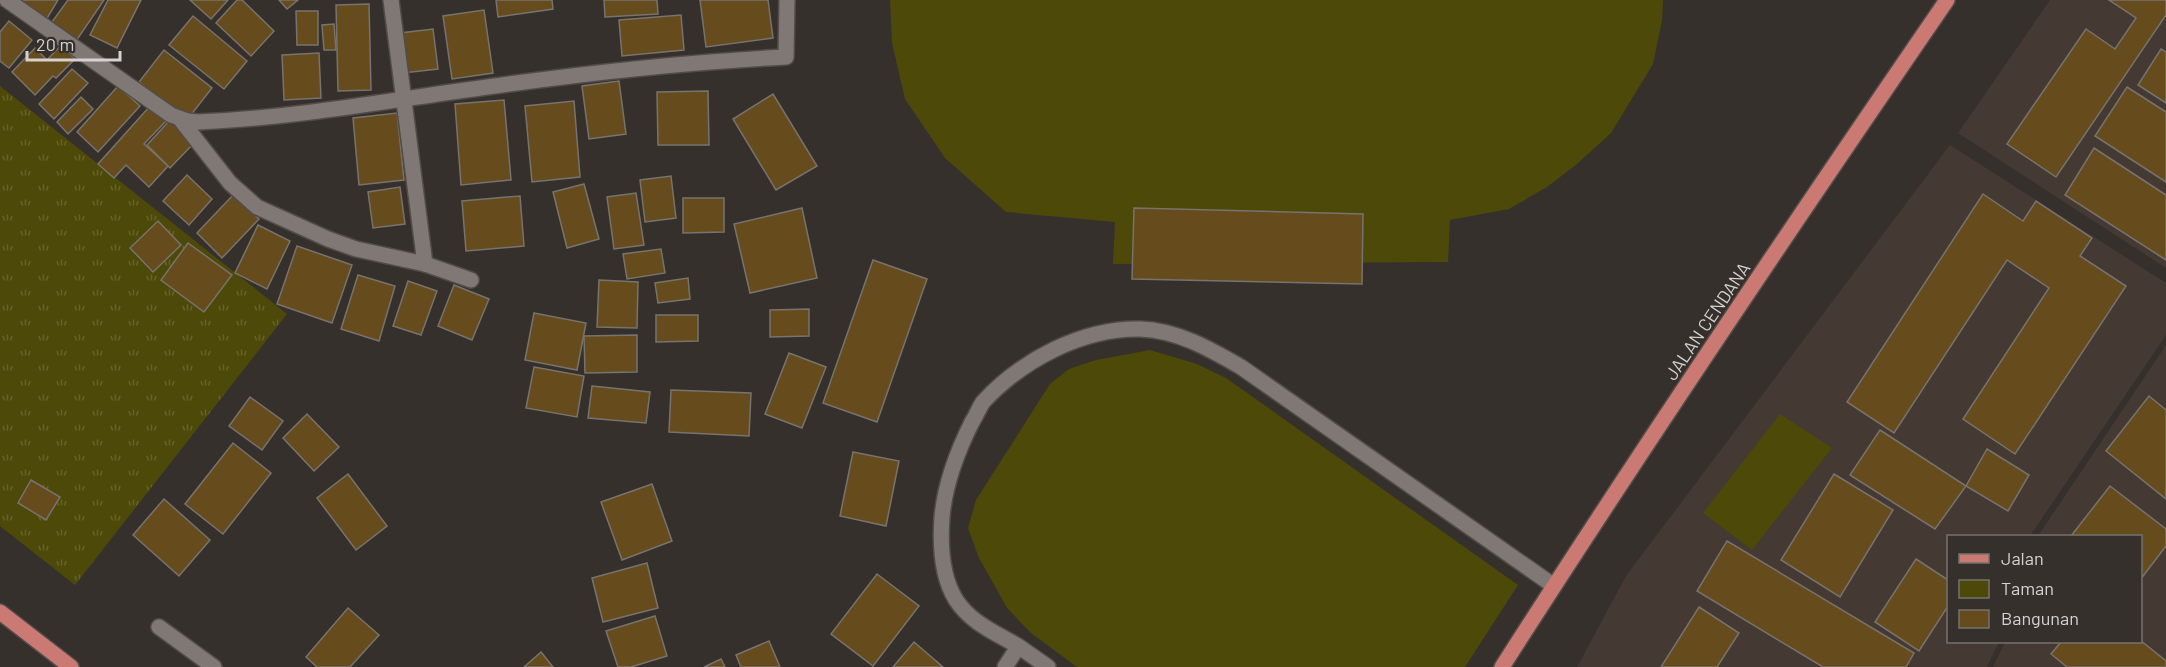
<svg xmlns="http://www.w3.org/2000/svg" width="2166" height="667" font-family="Barlow,sans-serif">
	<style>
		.built { fill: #443933 }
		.grass { fill: url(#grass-tufts) }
		.green { fill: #4d4908 }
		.building { fill: #664b1c; stroke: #77736e; stroke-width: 1.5 }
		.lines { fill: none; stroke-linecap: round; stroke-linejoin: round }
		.lane-casing { stroke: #514c4a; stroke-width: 18 }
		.street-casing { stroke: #514c4a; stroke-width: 18 }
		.primary-casing { stroke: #514c4a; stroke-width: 18 }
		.lane { stroke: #7f7875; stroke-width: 15 }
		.street { stroke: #7f7875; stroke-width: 15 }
		.primary { stroke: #cb7973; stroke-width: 15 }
		.labels { text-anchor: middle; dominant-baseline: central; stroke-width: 5; stroke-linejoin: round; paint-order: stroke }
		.street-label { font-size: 18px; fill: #d5d2d0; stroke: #36302d }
	</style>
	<defs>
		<pattern id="grass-tufts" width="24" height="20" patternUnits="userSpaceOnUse" patternTransform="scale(1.5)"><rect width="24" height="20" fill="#4d4908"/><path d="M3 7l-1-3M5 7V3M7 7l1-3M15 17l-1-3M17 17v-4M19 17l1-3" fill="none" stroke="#66622b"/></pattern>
	</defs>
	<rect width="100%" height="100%" fill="#36302d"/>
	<!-- built -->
	<g class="built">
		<path d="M2050 0H2166V268L1958 133Z"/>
		<path d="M1950 145 2166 283V335L2030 536H1948V642H1999L1987 667H1577L1626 576Z"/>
		<path d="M2166 345V667H1993L2005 642H2140V536H2038Z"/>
	</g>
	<!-- grass -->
	<path class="grass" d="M0 86 287 314 75 585 0 526Z"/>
	<!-- green -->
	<g class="green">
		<path d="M890 0H1663L1662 20 1653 64 1611 133 1577 164 1547 187 1509 209 1450 220 1448 262 1113 264 1115 222 1006 212 945 158 905 99 892 43Z"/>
		<path d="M1150 350 1197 364 1226 378 1518 585 1465 667H1077L1031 633 1007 608 979 558 968 528 976 500 1050 384 1069 369 1096 360Z"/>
		<path d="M1780 414 1832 448 1752 550 1703 513Z"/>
	</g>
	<!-- building -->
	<g class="building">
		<path d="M24 0H58L46 20 21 5Z"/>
		<path d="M68 0H104L74 44 49 26Z"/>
		<path d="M108 0H141L117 48 90 35Z"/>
		<path d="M190 0H228L211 19Z"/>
		<path d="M237 0H242L274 31 251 56 216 23Z"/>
		<path d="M279 0H298L287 9Z"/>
		<path d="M496 0H552L553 9 498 17Z"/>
		<path d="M604 0H657L658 14 605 17Z"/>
		<path d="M700 0H768L773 38 706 47Z"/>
		<path d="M2109 0H2166V15L2056 177 2007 144 2086 29 2115 49 2136 18Z"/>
		<path d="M369 4 371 90 338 91 336 5Z"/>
		<path d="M484 10 493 73 452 79 443 16Z"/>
		<path d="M296 11H318V45H297Z"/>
		<path d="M681 15 684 50 622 56 619 20Z"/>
		<path d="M193 16 247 61 224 89 169 45Z"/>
		<path d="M9 21 32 40 9 68 0 61V32Z"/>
		<path d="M334 24 336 50H324L322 25Z"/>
		<path d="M433 29 438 69 403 73 400 33Z"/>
		<path d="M61 45 75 59 56 78 53 76 35 95 12 72 35 48 47 60Z"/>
		<path d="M2161 49 2166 52V103L2138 85Z"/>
		<path d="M164 50 212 88 187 120 139 82Z"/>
		<path d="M319 53 321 98 284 100 282 55Z"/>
		<path d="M72 69 88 83 54 119 39 104Z"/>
		<path d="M619 81 626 134 589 139 582 86Z"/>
		<path d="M118 86 140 106 98 152 77 132Z"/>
		<path d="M2127 87 2166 112V182L2095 136Z"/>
		<path d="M708 91 709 145H658L657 92Z"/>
		<path d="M773 94 817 166 776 190 733 119Z"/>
		<path d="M81 97 93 109 68 134 57 122Z"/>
		<path d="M504 100 511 180 461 185 455 104Z"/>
		<path d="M574 101 580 177 532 182 525 106Z"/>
		<path d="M150 106 166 121 144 144 168 166 149 187 126 165 114 178 98 164Z"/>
		<path d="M397 113 404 180 359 185 353 118Z"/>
		<path d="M170 120 194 143 170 168 147 145Z"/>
		<path d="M2094 148 2166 195V260L2065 195Z"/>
		<path d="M187 175 212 199 189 225 163 201Z"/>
		<path d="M671 176 676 218 645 222 640 180Z"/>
		<path d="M584 184 599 239 567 248 553 192Z"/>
		<path d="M400 187 405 224 373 228 368 192Z"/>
		<path d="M636 193 644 245 614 249 607 197Z"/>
		<path d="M234 194 259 219 222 258 197 233Z"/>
		<path d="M1983 194 2023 221 2036 201 2092 238 2080 256 2126 286 2015 454 1963 419 2049 288 2007 260 1894 433 1847 402Z"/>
		<path d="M520 196 524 246 466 251 462 201Z"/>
		<path d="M683 198H724V232L683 233Z"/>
		<path d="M802 208 817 278 750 293 734 224Z"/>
		<path d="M1134 208 1363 214 1362 284 1132 279Z"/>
		<path d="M158 221 181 245 153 272 130 248Z"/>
		<path d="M258 225 290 241 267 289 235 273Z"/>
		<path d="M188 243 232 275 204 312 161 280Z"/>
		<path d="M297 246 352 265 332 323 277 304Z"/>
		<path d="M661 249 665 273 627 279 623 254Z"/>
		<path d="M873 260 927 279 877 422 823 403Z"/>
		<path d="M358 275 395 286 379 341 341 329Z"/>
		<path d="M688 278 690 299 658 303 655 283Z"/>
		<path d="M599 280 638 282 637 328 597 327Z"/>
		<path d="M408 281 437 291 421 335 393 326Z"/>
		<path d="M454 285 489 299 472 340 438 326Z"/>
		<path d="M809 309V336L770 337V310Z"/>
		<path d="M534 313 586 323 577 370 525 360Z"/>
		<path d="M656 315H698V341L656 342Z"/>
		<path d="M637 335V372L585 373 584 336Z"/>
		<path d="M789 353 826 367 802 428 765 414Z"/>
		<path d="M534 367 584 376 577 417 526 408Z"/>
		<path d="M592 386 650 392 646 423 588 418Z"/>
		<path d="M671 390 751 393 749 436 669 432Z"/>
		<path d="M2149 396 2166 410V499L2106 451Z"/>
		<path d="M250 397 283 421 262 450 229 426Z"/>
		<path d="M307 414 339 447 314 471 283 438Z"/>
		<path d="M1880 430 1966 486 1935 529 1850 475Z"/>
		<path d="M233 443 271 473 223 534 185 504Z"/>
		<path d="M1987 449 2029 475 2008 511 1966 486Z"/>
		<path d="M853 452 899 461 886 526 840 516Z"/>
		<path d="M348 474 387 526 356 550 317 498Z"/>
		<path d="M1834 474 1893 510 1840 597 1781 560Z"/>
		<path d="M31 480 60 497 46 520 18 503Z"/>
		<path d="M652 484 672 541 622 560 601 502Z"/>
		<path d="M2110 486 2166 529V546L2140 580V536H2071Z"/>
		<path d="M164 499 210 540 179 576 133 535Z"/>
		<path d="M1727 541 1914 653 1906 667H1823L1697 591Z"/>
		<path d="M1916 559 1948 580V606L1919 651 1875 622Z"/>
		<path d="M647 563 658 608 603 622 592 578Z"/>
		<path d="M877 574 919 606 873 666 831 634Z"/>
		<path d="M1699 607 1739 633 1717 667H1661Z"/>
		<path d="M348 608 379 635 350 667H317L306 657Z"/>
		<path d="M655 616 667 656 631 667H618L606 631Z"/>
		<path d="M2140 640 2166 661V667H2067L2051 654 2061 642Z"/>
		<path d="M769 641 780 667H741L736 655Z"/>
		<path d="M914 642 943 667H893Z"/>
		<path d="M541 652 553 667H524Z"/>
		<path d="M721 659 725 667H704Z"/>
	</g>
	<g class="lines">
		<defs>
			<g id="lane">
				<path d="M159 627 214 667"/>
				<path d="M1005 667 1018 647"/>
				<path d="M1048 667C1038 660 1028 653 1018 646 996 633 971 623 956 600 941 576 940 544 942 517 945 483 957 452 972 422 976 416 979 408 983 402 1022 360 1082 328 1140 329 1177 330 1210 349 1241 367L1554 586"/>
			</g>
			<g id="street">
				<path d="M7 0 171 115 188 121 198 122C295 118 392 100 487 87 587 73 686 62 786 57L787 0"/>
				<path d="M391 0 425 264"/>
				<path d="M180 119 230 183 257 207 328 239 356 249 425 264 471 280"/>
			</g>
			<g id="primary">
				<path d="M0 612 71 667"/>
				<path d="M1502 667C1646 442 1796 220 1947 0"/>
			</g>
		</defs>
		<!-- lane casing -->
		<use href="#lane" class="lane-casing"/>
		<!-- street casing -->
		<use href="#street" class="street-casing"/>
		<!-- primary casing -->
		<use href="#primary" class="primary-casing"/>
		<!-- lane -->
		<use href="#lane" class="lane"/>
		<!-- street -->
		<use href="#street" class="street"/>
		<!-- primary -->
		<use href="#primary" class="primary"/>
	</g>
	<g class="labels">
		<!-- street labels -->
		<g class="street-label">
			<text transform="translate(1707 321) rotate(-56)">JALAN CENDANA</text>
		</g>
	</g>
	<!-- legend -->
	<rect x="1947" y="535" width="195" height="108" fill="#36302d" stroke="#76716e" stroke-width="1.5"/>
	<rect x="1959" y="554" width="30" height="9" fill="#cb7973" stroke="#76716e" stroke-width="1.5"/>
	<text x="2001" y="565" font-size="18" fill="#d5d2d0">Jalan</text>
	<rect x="1959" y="580" width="30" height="18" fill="#4d4908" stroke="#76716e" stroke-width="1.5"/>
	<text x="2001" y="595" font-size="18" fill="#d5d2d0">Taman</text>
	<rect x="1959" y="610" width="30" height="18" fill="#664b1c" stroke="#76716e" stroke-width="1.5"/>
	<text x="2001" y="625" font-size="18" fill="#d5d2d0">Bangunan</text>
	<!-- scale -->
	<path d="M27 51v9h93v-9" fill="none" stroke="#d5d2d0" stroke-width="3"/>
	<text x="36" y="51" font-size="18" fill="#d5d2d0" stroke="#36302d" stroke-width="4.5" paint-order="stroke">20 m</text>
</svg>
